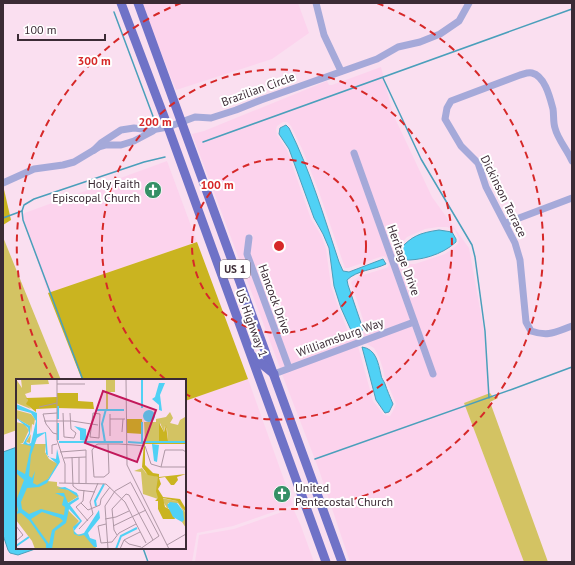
<svg xmlns="http://www.w3.org/2000/svg" width="575" height="565" font-family="'PT Sans',sans-serif">
	<style>
		.built { fill: #fcd3ed; fill-rule: evenodd }
		.green { fill: #d3c363 }
		.forest { fill: #cab420 }
		.water { fill: #50d1f5; stroke: #4a9fbb }
		.lines { fill: none; stroke-linecap: round; stroke-linejoin: round }
		.stream { stroke: #4a9fbb; stroke-width: 1.5 }
		.minor { stroke: #a5a9d9; stroke-width: 7 }
		.major { stroke: #6f72c7; stroke-width: 9 }
		.ring { fill: none; stroke: #d62828; stroke-width: 2; stroke-dasharray: 7 5 }
		.labels { text-anchor: middle; dominant-baseline: central; stroke-width: 4; stroke-linejoin: round; paint-order: stroke }
		.shield { fill: #fff; stroke: #766b72; stroke-width: 1 }
		.shield-label { font-size: 11px; font-weight: bold; fill: #3b2b35 }
		.street-label { font-size: 12px; fill: #3b2b35; stroke: #fff }
		.poi-label { font-size: 12px; fill: #3b2b35; stroke: #fff; text-anchor: end }
		.inset-river { fill: none; stroke: #50d1f5; stroke-width: 2 }
		.inset-road { fill: none; stroke: #ae97a5; stroke-width: 1 }
		.view { fill: #c2185b; fill-opacity: 0.15; stroke: #c2185b; stroke-width: 2 }
		.inset-edge { fill: none; stroke: #3b2b35; stroke-width: 2 }
		.centre { fill: #d62828; stroke: #fff; stroke-width: 2 }
		.ring-label { font-size: 12px; text-anchor: middle; font-weight: bold; fill: #d62828; stroke: #fff; stroke-width: 4; stroke-linejoin: round; paint-order: stroke }
	</style>
	<rect width="100%" height="100%" fill="#fadff0"/>
	<!-- built -->
	<g class="built">
		<path d="M141 3H298L309 33 272 59 176 90Z"/>
		<path d="M381 67 393 114 432 197 469 248 484 331 490 393 464 403 524 562H350L319 470 282 374 358 346 373 401 384 415 390 416 393 411 396 404 384 375 383 369 379 357 374 348 365 343 412 326 431 378 437 376 356 149 350 151 410 320 291 364 250 254 253 235 247 234 244 253 285 366 280 368 192 134 204 131 327 81 329 85H332ZM283 122H287L291 126 303 151 319 192 345 268H348L383 256 386 257 389 264 388 267 386 268 360 276 351 282 366 329 364 334 360 337H354L352 336 347 329 339 309 331 286 326 249 321 235 311 219 287 150 277 135 276 129 277 126ZM438 227H447L455 230 459 239 458 244 455 247 445 254 415 264H401L397 260 396 249 407 237 425 229Z"/>
		<path d="M167 161 197 242 48 293 22 214Z"/>
		<path d="M248 379 293 505 233 526 197 533 192 562H150L145 548H185V401Z"/>
		<path d="M293 508 301 526 314 562H195L199 535 234 529Z"/>
	</g>
	<!-- green -->
	<g class="green">
		<path d="M3 237 61 380H17V430L3 435Z"/>
		<path d="M490 393 493 397 497 396 498 398 490 402 548 562H524L464 403Z"/>
	</g>
	<!-- forest -->
	<g class="forest">
		<path d="M3 185 11 220 3 225Z"/>
		<path d="M197 242 248 379 185 401V380H82L48 293Z"/>
	</g>
	<!-- water -->
	<g class="water">
		<path d="M286 125 289 128C310 170 324 217 339 262L343 271 349 272 383 259 386 264C374 270 357 270 347 280L348 285 363 329C361 333 359 334 354 334L350 328 341 308 334 286 329 248 323 234 314 218 289 149 279 134 280 128Z"/>
		<path d="M439 230 452 232 456 239V242C442 255 420 261 402 260L399 257V250C412 236 419 233 439 230Z"/>
		<path d="M362 347C376 349 378 362 381 375 381 378 384 381 385 384 387 390 390 397 393 404L389 412 385 413 376 400Z"/>
		<path d="M17 447V548H38L18 555 10 553 8 550 3 535V452Z"/>
	</g>
	<g class="lines">
		<!-- stream -->
		<g class="stream">
			<path d="M114 12 154 119"/>
			<path d="M383 78 421 159 472 245 475 257 485 331 489 398"/>
			<path d="M203 142 572 9"/>
			<path d="M3 218 22 211"/>
			<path d="M83 380 23 220 22 211 24 205 34 199 144 162 165 157"/>
			<path d="M315 459 513 389 572 367"/>
			<path d="M143 548 148 562"/>
		</g>
		<!-- minor -->
		<g class="minor">
			<path d="M316 3 324 35 341 71"/>
			<path d="M94 150 101 143 121 130 134 128 151 130 168 127 195 117 211 118 236 110 261 100 377 59 398 47 420 42 440 34 459 21 469 3"/>
			<path d="M354 153 433 374"/>
			<path d="M572 161C567 149 558 140 555 128 553 122 554 115 553 109 550 98 545 76 532 73 528 72 524 74 520 75L451 101 447 108 445 119 461 146 478 163 486 187 515 243 520 260 526 322 531 331C549 337 555 332 572 326"/>
			<path d="M3 183 34 169 63 165 74 162 99 147 106 145H121L134 141 153 131"/>
			<path d="M506 223 572 198"/>
			<path d="M249 238 247 254 289 368"/>
			<path d="M274 374 414 322"/>
		</g>
		<!-- major -->
		<g class="major">
			<path d="M121 3 168 127 326 562"/>
			<path d="M138 3 342 562"/>
			<path d="M252 356 274 374"/>
		</g>
	</g>
	<!-- distance rings -->
	<g class="ring">
		<circle cx="279" cy="246" r="87"/>
		<path d="M165 379A175 175 0 1 1 186 394"/>
		<path d="M53 379A262 262 0 0 1 181 3M377 3A262 262 0 0 1 185 491"/>
	</g>
	<!-- icons -->
	<defs>
		<symbol id="church-disc" viewBox="-11 -11 22 22"><circle r="9.5" fill="#359066" stroke="#fff"/><path d="M-1.2-6h2.4v3.5h3.3v2.4h-3.3V6h-2.4V-.1h-3.3v-2.4h3.3Z" fill="#fff"/></symbol>
	</defs>
	<g fill-rule="evenodd">
		<use href="#church-disc" x="143" y="180" width="20" height="20"/>
		<use href="#church-disc" x="272" y="484" width="20" height="20"/>
	</g>
	<g class="labels">
		<!-- shield labels -->
		<rect class="shield" x="220" y="260" width="30" height="18" rx="3"/>
		<g class="shield-label">
			<text x="235" y="269">US 1</text>
		</g>
		<!-- street labels -->
		<g class="street-label">
			<text transform="translate(258 89) rotate(-20)">Brazilian Circle</text>
			<text transform="translate(504 196) rotate(64)">Dickinson Terrace</text>
			<text transform="translate(404 260) rotate(70)">Heritage Drive</text>
			<text transform="translate(275 299) rotate(70)">Hancock Drive</text>
			<text transform="translate(252 323) rotate(70)">US Highway 1</text>
			<text transform="translate(340 337) rotate(-20)">Williamsburg Way</text>
		</g>
		<!-- poi labels -->
		<g class="poi-label">
			<text x="140" y="183">Holy Faith<tspan x="140" dy="14">Episcopal Church</tspan></text>
			<text x="295" y="487" text-anchor="start">United<tspan x="295" dy="14">Pentecostal Church</tspan></text>
		</g>
	</g>
	<!-- overview -->
	<g transform="translate(16 379)">
		<rect width="170" height="170" fill="#fadff0"/>
		<path d="M0 0 6 9 5 0 41 1H32L33 5 15 6V13L9 15 12 21 11 25 15 30 0 24ZM90 0H99V13H92V31H90ZM0 31 15 35 19 40 18 46 16 45 14 64 10 63 15 55 14 47 0 39ZM154 33 157 39 154 44 162 46 164 41 169 38 170 62H152L151 50 149 47 148 53 144 44 143 62H129L128 43H140V40L150 38ZM0 43 8 45 13 51 7 64 4 65H30L29 73 33 80 42 85 31 102 41 103V107L58 113 63 117 50 125 52 131 63 142 57 149 59 155 69 156 81 170H19L16 162 0 141ZM126 89 130 94 142 98V120L127 115 125 93 118 92ZM145 119 161 122 166 127 170 135V149L166 143 167 132 162 124H152L153 129H151Z" fill="#d3c363"/>
		<path d="M41 14H62V22L77 23 78 30 41 29 20 30V33L10 25 12 21 10 19 41 18ZM111 40H126L127 55 111 54ZM143 44 148 53 150 46 152 62H170V65H129V86L137 94 143 95V98L170 95 161 98 162 101 158 106H155L149 98 143 99 145 105 142 110 147 118 164 120 170 130V141L169 132 161 122 147 119 149 128 155 131 159 140H147L142 130V122H139L142 119 140 112 142 98 132 96 126 88 128 63 143 62Z" fill="#cab420"/>
		<path d="M143 4H149L144 16 146 32 143 31V26L136 20 139 18ZM0 25 21 34V55L30 53 32 78 40 80 41 70 44 83 31 104 23 108 11 109 5 123 6 130 13 135 25 130 48 136 49 128 46 126 48 118 39 114H48L52 124 62 118 52 111 41 109 49 108 61 114 63 120 54 126 66 142 58 152 62 156 68 154 83 131 84 139 72 154 74 159 80 161 81 168H78L68 156 63 157 58 155 57 148 64 142 53 130 50 144 39 152 36 170H30V165L13 141 5 134 0 135 2 131 0 122 8 101 0 94V90L9 95 15 67 7 65 13 54 12 49 0 39 14 47V55L10 63 12 65 15 64 20 42 15 34 0 30ZM29 54 30 75 41 85 32 100 21 106 17 104 19 92 16 99 13 97 15 76 21 59ZM26 133 44 139 47 142 36 151 33 165 15 140ZM127 37a6 6 0 1 1 12 0a6 6 0 1 1-12 0ZM58 47 70 50V62L64 61V52ZM136 65 143 66 141 83 138 82ZM154 123 161 124 167 132 168 141 166 143 157 138 151 126Z" fill="#50d1f5" fill-rule="evenodd"/>
		<path class="inset-river" d="M42 27V40M126 29V0M80 31H108M42 44V61M43 63H107M89 63 86 45 90 30M112 63 126 64V43M126 63H170M80 127 79 122 88 105M0 167 13 158M100 170 105 157 121 149"/>
		<path class="inset-road" d="M41 0V61L49 85V104M110 0 111 86 153 170M41 5H69M23 28 41 24M41 34 27 35 30 45 37 54 41 55M47 34 48 58 58 59 60 54 55 50 54 34M77 34 84 35 83 59 74 58ZM94 40H109M28 42H56L82 46M106 53 107 40M94 57V35M92 65 93 94 88 98H78L76 71 80 66 82 65H103L118 66M118 66 129 67 135 85 145 88M44 73 70 71V104M170 73 167 71H149L145 88H170M36 75V66L41 65M56 78 57 107 62 111 79 113M63 78V104M48 79 70 78M43 104 90 105 109 123 130 164M115 104 143 157 124 170M68 111 67 122 60 128 72 142M65 124 72 131 84 126M84 126 85 120 94 108M89 140 100 138 113 132M90 145 82 147 85 164 96 163 103 154 120 145M0 147 7 156 0 162M97 147 130 131M63 150 77 135 74 123 82 104M101 156 98 151 96 130 110 115 113 116 137 161M108 161 113 165 125 168M151 166 170 155M92 170 89 127 99 112 115 103M104 170 108 161 124 153"/>
		<path class="view" d="M87 12 140 31 121 83 69 64Z"/>
		<rect width="170" height="170" class="inset-edge"/>
	</g>
	<circle cx="279" cy="246" r="6" class="centre"/>
	<g class="ring-label">
		<text x="94" y="65">300 m</text>
		<text x="155" y="126">200 m</text>
		<text x="217" y="189">100 m</text>
	</g>
	<!-- border -->
	<rect width="575" height="565" fill="none" stroke="#3b2b35" stroke-width="8"/>
	<!-- scale -->
	<path d="M18 34v6h87v-6" fill="none" stroke="#3b2b35" stroke-width="2"/>
	<text x="24" y="34" font-size="12" fill="#3b2b35" stroke="#ffffff" stroke-width="3" paint-order="stroke">100 m</text>
</svg>
